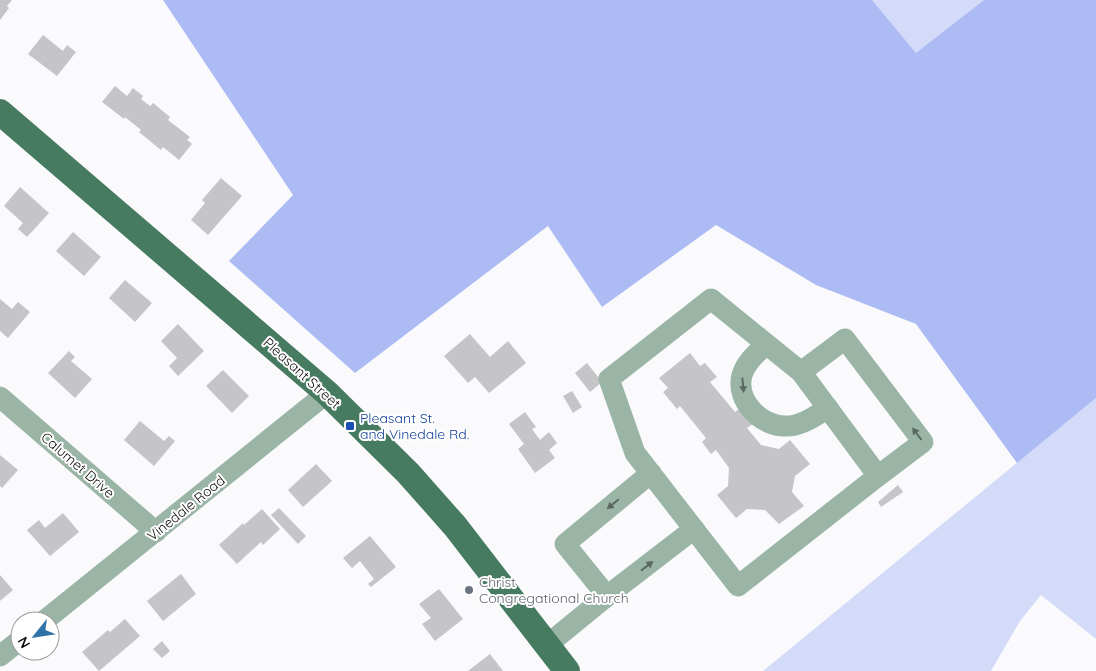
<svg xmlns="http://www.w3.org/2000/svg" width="1096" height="671" font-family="Quicksand,sans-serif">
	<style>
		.green { fill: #d3dbf9 }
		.forest { fill: #adbbf4 }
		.building { fill: #c5c5c7 }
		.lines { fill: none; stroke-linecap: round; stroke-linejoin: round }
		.minor { stroke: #9ab5a6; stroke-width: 21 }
		.major { stroke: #477b61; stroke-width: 26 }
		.oneway { fill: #5a6861 }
		.transit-dot { fill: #1a4fb4; stroke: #fff; stroke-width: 2 }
		.worship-dot { fill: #6b7280; stroke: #fff; stroke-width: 2 }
		.labels { text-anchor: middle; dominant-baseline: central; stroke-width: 4; stroke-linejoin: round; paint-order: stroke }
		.street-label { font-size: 14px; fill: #0b0b0c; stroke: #fff }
		.transit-label { font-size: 14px; fill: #164399; stroke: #fff; text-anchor: start }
		.worship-label { font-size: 14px; fill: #5b616d; stroke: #fff; text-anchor: start }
	</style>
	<rect width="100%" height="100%" fill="#fafafc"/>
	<!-- green -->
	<g class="green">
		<path d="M872 0H984L916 54Z"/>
		<path d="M1096 398V639L1041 595 1020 621 991 671H763Z"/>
	</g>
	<!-- forest -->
	<path class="forest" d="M163 0H872L916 53 984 0H1096V398L1017 463 916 324 816 285 716 225 602 307 548 226 355 373 229 261 293 195Z"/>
	<!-- building -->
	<g class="building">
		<path d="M0 0H12L7 6 9 8 0 20Z"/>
		<path d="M43 35 63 51 67 45 76 52 57 76 28 54Z"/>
		<path d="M115 86 127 96 133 88 143 96 141 99 150 106 153 103 170 117 168 120 190 137 187 140 192 144 179 160 163 147 161 150 139 132 141 130 125 117 124 119 102 102Z"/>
		<path d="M221 178 242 196 208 235 191 220 205 203 202 200Z"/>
		<path d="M20 187 49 213 27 237 18 229 23 223 4 206Z"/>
		<path d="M73 232 101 257 84 276 56 251Z"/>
		<path d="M125 280 152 303 135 322 109 298Z"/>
		<path d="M0 299 12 309 18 302 30 312 8 338 0 331Z"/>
		<path d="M178 324 204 351 178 376 169 366 177 358 161 341Z"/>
		<path d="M470 334 490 357 508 341 526 363 489 393 475 377 468 383 444 356Z"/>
		<path d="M69 351 75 357 71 361 92 379 75 398 48 373Z"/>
		<path d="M690 353 700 366 705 363 717 377 710 382 735 412 740 408 753 424 747 428 761 445 779 449 790 440 810 464 795 476 792 492 804 506 779 524 765 510 747 509 736 518 717 495 728 486 729 468 716 450 711 454 702 442 706 438 680 406 677 409 663 392 668 388 659 378Z"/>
		<path d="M587 363 602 382 590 392 575 373Z"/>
		<path d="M223 370 249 396 232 413 206 386Z"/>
		<path d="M572 391 582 407 573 413 563 396Z"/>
		<path d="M525 412 536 427 532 429 540 440 549 432 557 443 549 450 555 458 535 473 518 449 524 444 509 424Z"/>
		<path d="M140 421 164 441 169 436 175 441 154 466 124 440Z"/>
		<path d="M0 455 18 470 2 488 0 486Z"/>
		<path d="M316 464 332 481 303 507 288 490Z"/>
		<path d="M898 485 903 492 881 507 878 502Z"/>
		<path d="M279 508 306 536 298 544 271 515Z"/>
		<path d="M262 509 280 529 263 545 261 542 237 564 219 545 243 523 244 525Z"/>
		<path d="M63 513 79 532 50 556 27 530 39 520 45 528Z"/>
		<path d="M370 536 396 567 371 587 368 584 374 579 360 561 352 568 343 558Z"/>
		<path d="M181 574 196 594 163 621 147 601Z"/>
		<path d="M0 575 13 590 0 601Z"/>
		<path d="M439 589 463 619 435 641 422 624 431 618 419 604Z"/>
		<path d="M125 619 140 636 99 671 82 652 108 630 110 632Z"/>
		<path d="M162 641 170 651 162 658 153 649Z"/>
		<path d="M490 654 503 671H468Z"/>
	</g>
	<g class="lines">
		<!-- minor -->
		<g class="minor">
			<path d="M711 299 801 372 878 476 738 586 635 453 609 379Z"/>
			<path d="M765 345C756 354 746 362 742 375 735 401 762 427 786 426 802 426 815 416 828 408"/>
			<path d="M801 372 845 339 923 442 878 476"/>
			<path d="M0 397 156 532"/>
			<path d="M651 473 565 544 607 596 694 529"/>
			<path d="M44 621 327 393"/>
			<path d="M547 645 607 596"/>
			<path d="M0 656 20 640"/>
		</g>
		<!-- major -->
		<path class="major" d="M0 112 327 393 408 473 455 526 567 671"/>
	</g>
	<!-- one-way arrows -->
	<defs><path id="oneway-solid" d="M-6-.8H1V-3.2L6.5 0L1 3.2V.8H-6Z" transform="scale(1.25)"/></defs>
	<g class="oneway">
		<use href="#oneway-solid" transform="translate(743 385) rotate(85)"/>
		<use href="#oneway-solid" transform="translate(917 434) rotate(-127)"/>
		<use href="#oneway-solid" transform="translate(613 504) rotate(141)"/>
		<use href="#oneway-solid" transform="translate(647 566) rotate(-38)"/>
	</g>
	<!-- markers -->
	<rect class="transit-dot" x="345" y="421" width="10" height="10" rx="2.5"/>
	<circle class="worship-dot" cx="469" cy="590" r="5"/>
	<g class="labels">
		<!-- street labels -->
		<g class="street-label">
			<text transform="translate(302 373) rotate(42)">Pleasant Street</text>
			<text transform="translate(78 465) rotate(41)">Calumet Drive</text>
			<text transform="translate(186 508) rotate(-39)">Vinedale Road</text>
		</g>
		<!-- transit labels -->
		<g class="transit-label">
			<text x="360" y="418">Pleasant St.<tspan x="360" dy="16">and Vinedale Rd.</tspan></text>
		</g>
		<!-- worship labels -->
		<g class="worship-label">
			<text x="479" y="582">Christ<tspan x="479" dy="16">Congregational Church</tspan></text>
		</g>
	</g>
	<!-- north arrow -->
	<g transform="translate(35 636) rotate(240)"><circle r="24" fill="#ffffff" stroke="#9d9d9e"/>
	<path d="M0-4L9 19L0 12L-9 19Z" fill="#2e72a7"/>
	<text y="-8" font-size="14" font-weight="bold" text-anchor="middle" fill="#0b0b0c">N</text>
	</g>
</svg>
